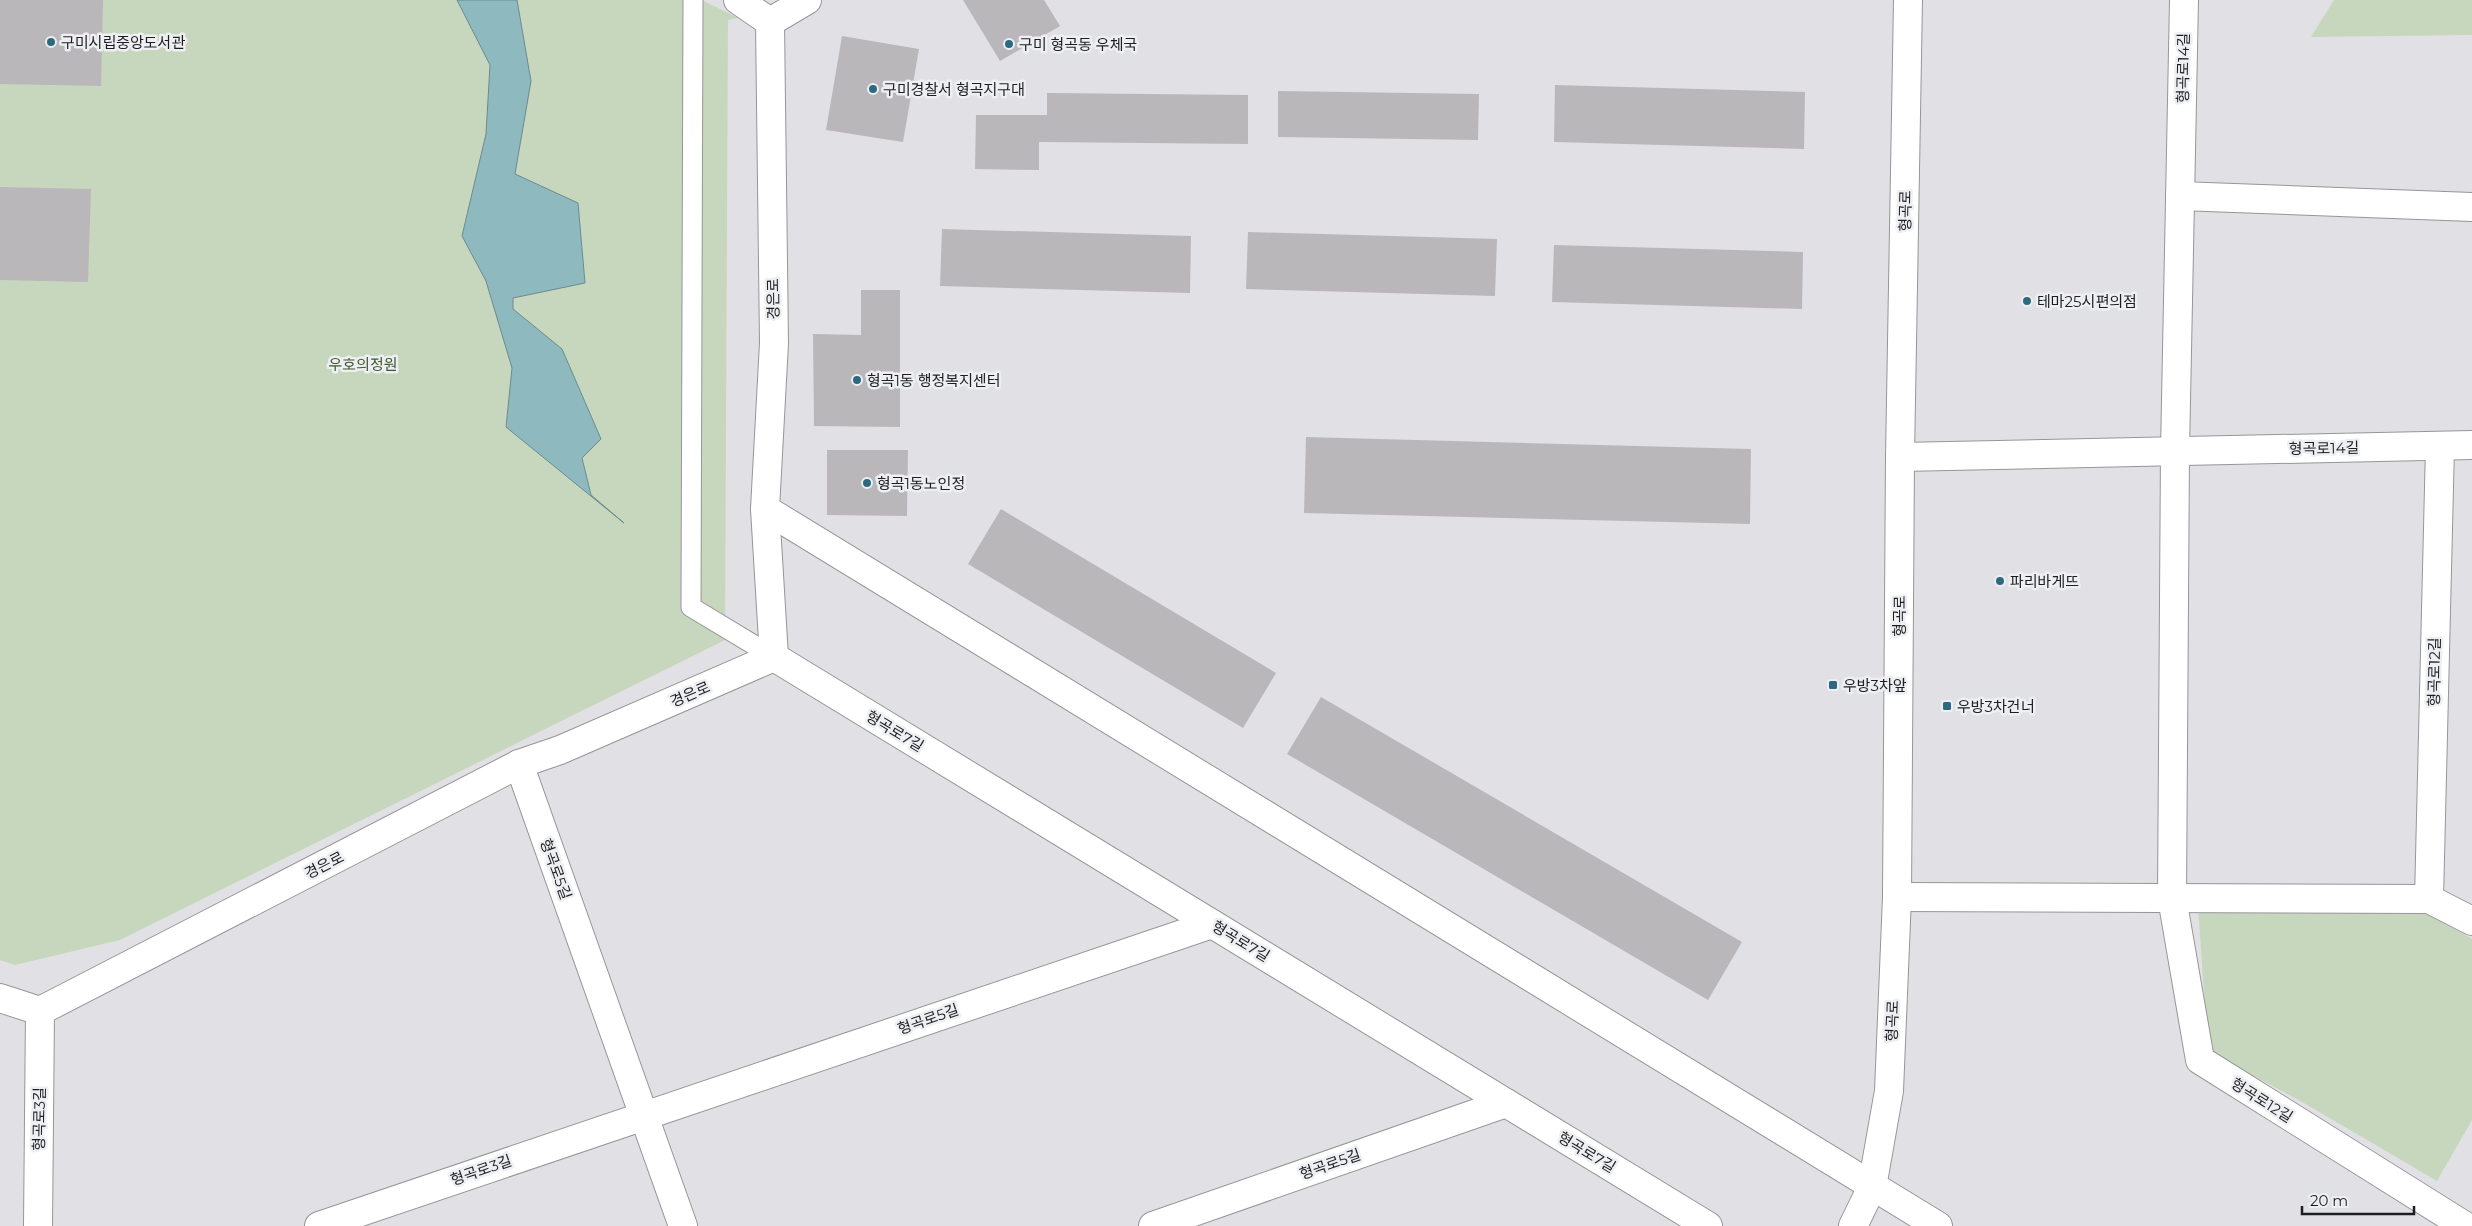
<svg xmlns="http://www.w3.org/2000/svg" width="2472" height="1226" font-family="Montserrat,'Noto Sans KR',sans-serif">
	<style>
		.green { fill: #c7d7be }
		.water { fill: #8eb9bf; stroke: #6c8a8f }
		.building { fill: #b9b7ba }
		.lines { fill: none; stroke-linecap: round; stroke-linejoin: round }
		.service-casing { stroke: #96969a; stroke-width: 21 }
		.minor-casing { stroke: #96969a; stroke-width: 30 }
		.tertiary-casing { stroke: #96969a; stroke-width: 30 }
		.service { stroke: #fff; stroke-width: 19 }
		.minor { stroke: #fff; stroke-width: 28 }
		.tertiary { stroke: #fff; stroke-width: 28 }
		.poi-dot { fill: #2d6a81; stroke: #eeeff3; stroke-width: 2 }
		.labels { text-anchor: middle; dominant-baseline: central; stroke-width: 5; stroke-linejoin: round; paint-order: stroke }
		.poi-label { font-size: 15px; fill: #1e1e20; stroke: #eeeff3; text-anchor: start }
		.street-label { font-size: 15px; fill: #1e1e20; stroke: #eeeff3 }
		.park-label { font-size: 15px; fill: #3d582b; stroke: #eeeff3 }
	</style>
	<rect width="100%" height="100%" fill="#e1e1e5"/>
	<!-- green -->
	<g class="green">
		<path d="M0 0H702L738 18 728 20 725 640 120 940 15 965 0 960Z"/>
		<path d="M2334 0H2472V35L2311 37Z"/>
		<path d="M2198 906 2426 912 2472 939V1120L2437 1181 2297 1099 2208 1052Z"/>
	</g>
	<!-- water -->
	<path class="water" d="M457 0H517L531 81 515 174 578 203 585 283 513 298V309L562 349 601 439 582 458 591 495 624 523 506 427 512 368 486 281 462 236 486 134 490 65Z"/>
	<!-- building -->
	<g class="building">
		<path d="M0 0H103L101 86 0 84Z"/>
		<path d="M963 0H1044L1060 26 1000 61Z"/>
		<path d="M842 36 919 49 903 142 826 130Z"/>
		<path d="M1555 85 1805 92 1804 149 1554 142Z"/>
		<path d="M1278 91 1479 94 1478 140 1278 137Z"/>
		<path d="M1047 93 1248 95V144L1039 142V170L975 169 976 115H1047Z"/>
		<path d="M0 187 91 189 88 282 0 280Z"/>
		<path d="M942 229 1191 236 1190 293 940 286Z"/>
		<path d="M1248 232 1497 239 1495 296 1246 289Z"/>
		<path d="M1554 245 1803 252 1802 309 1552 302Z"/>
		<path d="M861 290H900V427L814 426 813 334 861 335Z"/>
		<path d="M1306 437 1751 449 1750 524 1304 513Z"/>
		<path d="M827 450H908L907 516 827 515Z"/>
		<path d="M1001 509 1276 673 1243 728 968 564Z"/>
		<path d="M1321 697 1742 942 1708 1000 1287 754Z"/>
	</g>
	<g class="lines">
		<defs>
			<path id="service" d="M693 0 691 607 774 657"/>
			<g id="minor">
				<path d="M738 0 770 22 774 343 765 509 774 657"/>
				<path d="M2184 0 2175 451 2172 898 2200 1060 2465 1226"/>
				<path d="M770 22 807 0"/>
				<path d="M2180 196 2472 207"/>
				<path d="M1900 457 2472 445"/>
				<path d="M765 509 1938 1226"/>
				<path d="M774 657 1708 1226"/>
				<path d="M519 764 683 1226"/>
				<path d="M1897 897 2429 899 2472 921"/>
				<path d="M2429 899 2440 446"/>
				<path d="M0 998 40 1011 519 764 560 750 774 657"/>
				<path d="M38 1226 40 1011"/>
				<path d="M319 1226 1212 924"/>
				<path d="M1153 1226 1506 1103"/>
			</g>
			<path id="tertiary" d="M1853 1226 1872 1187 1889 1091 1897 897 1900 457 1908 0"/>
		</defs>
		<!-- service casing -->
		<use href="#service" class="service-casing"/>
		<!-- minor casing -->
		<use href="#minor" class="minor-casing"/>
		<!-- tertiary casing -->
		<use href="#tertiary" class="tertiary-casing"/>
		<!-- service -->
		<use href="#service" class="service"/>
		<!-- minor -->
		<use href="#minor" class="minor"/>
		<!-- tertiary -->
		<use href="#tertiary" class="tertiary"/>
	</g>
	<!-- markers -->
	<g class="poi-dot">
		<circle cx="51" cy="42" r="5"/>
		<circle cx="1009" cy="44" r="5"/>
		<circle cx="873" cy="89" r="5"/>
		<circle cx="2027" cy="301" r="5"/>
		<circle cx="857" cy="380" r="5"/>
		<circle cx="867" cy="483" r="5"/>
		<circle cx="2000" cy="581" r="5"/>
		<rect x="1828" y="680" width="10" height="10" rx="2.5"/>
		<rect x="1942" y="701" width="10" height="10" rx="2.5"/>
	</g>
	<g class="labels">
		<!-- poi labels -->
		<g class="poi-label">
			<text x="61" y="42">구미시립중앙도서관</text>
			<text x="1019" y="44">구미 형곡동 우체국</text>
			<text x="883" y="89">구미경찰서 형곡지구대</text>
			<text x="2037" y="301">테마25시편의점</text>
			<text x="867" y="380">형곡1동 행정복지센터</text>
			<text x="877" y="483">형곡1동노인정</text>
			<text x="2010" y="581">파리바게뜨</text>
			<text x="1843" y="685">우방3차앞</text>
			<text x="1957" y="706">우방3차건너</text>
		</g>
		<!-- street labels -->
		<g class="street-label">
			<text transform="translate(2183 68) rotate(-89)">형곡로14길</text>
			<text transform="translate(1905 211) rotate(-89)">형곡로</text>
			<text transform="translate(773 299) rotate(-91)">경은로</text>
			<text transform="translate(2324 448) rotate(-1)">형곡로14길</text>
			<text transform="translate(1899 616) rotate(-90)">형곡로</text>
			<text transform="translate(2434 672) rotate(-89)">형곡로12길</text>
			<text transform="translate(690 694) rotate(-23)">경은로</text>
			<text transform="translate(895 731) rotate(31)">형곡로7길</text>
			<text transform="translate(324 865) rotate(-27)">경은로</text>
			<text transform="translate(556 869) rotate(70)">형곡로5길</text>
			<text transform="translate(1241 941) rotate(31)">형곡로7길</text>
			<text transform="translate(928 1019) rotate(-19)">형곡로5길</text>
			<text transform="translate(1892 1021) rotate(-88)">형곡로</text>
			<text transform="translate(2262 1100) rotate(32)">형곡로12길</text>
			<text transform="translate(39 1119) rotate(-89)">형곡로3길</text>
			<text transform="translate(1587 1152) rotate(31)">형곡로7길</text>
			<text transform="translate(1330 1164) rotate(-19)">형곡로5길</text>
			<text transform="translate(481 1170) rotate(-19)">형곡로3길</text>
		</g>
		<!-- park labels -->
		<g class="park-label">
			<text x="363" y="364">우호의정원</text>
		</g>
	</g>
	<!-- scale -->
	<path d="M2302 1206v8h112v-8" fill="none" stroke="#1e1e20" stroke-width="2.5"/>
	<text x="2310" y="1206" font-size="15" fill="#1e1e20" stroke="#eeeff3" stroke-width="4" paint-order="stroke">20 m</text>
</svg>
